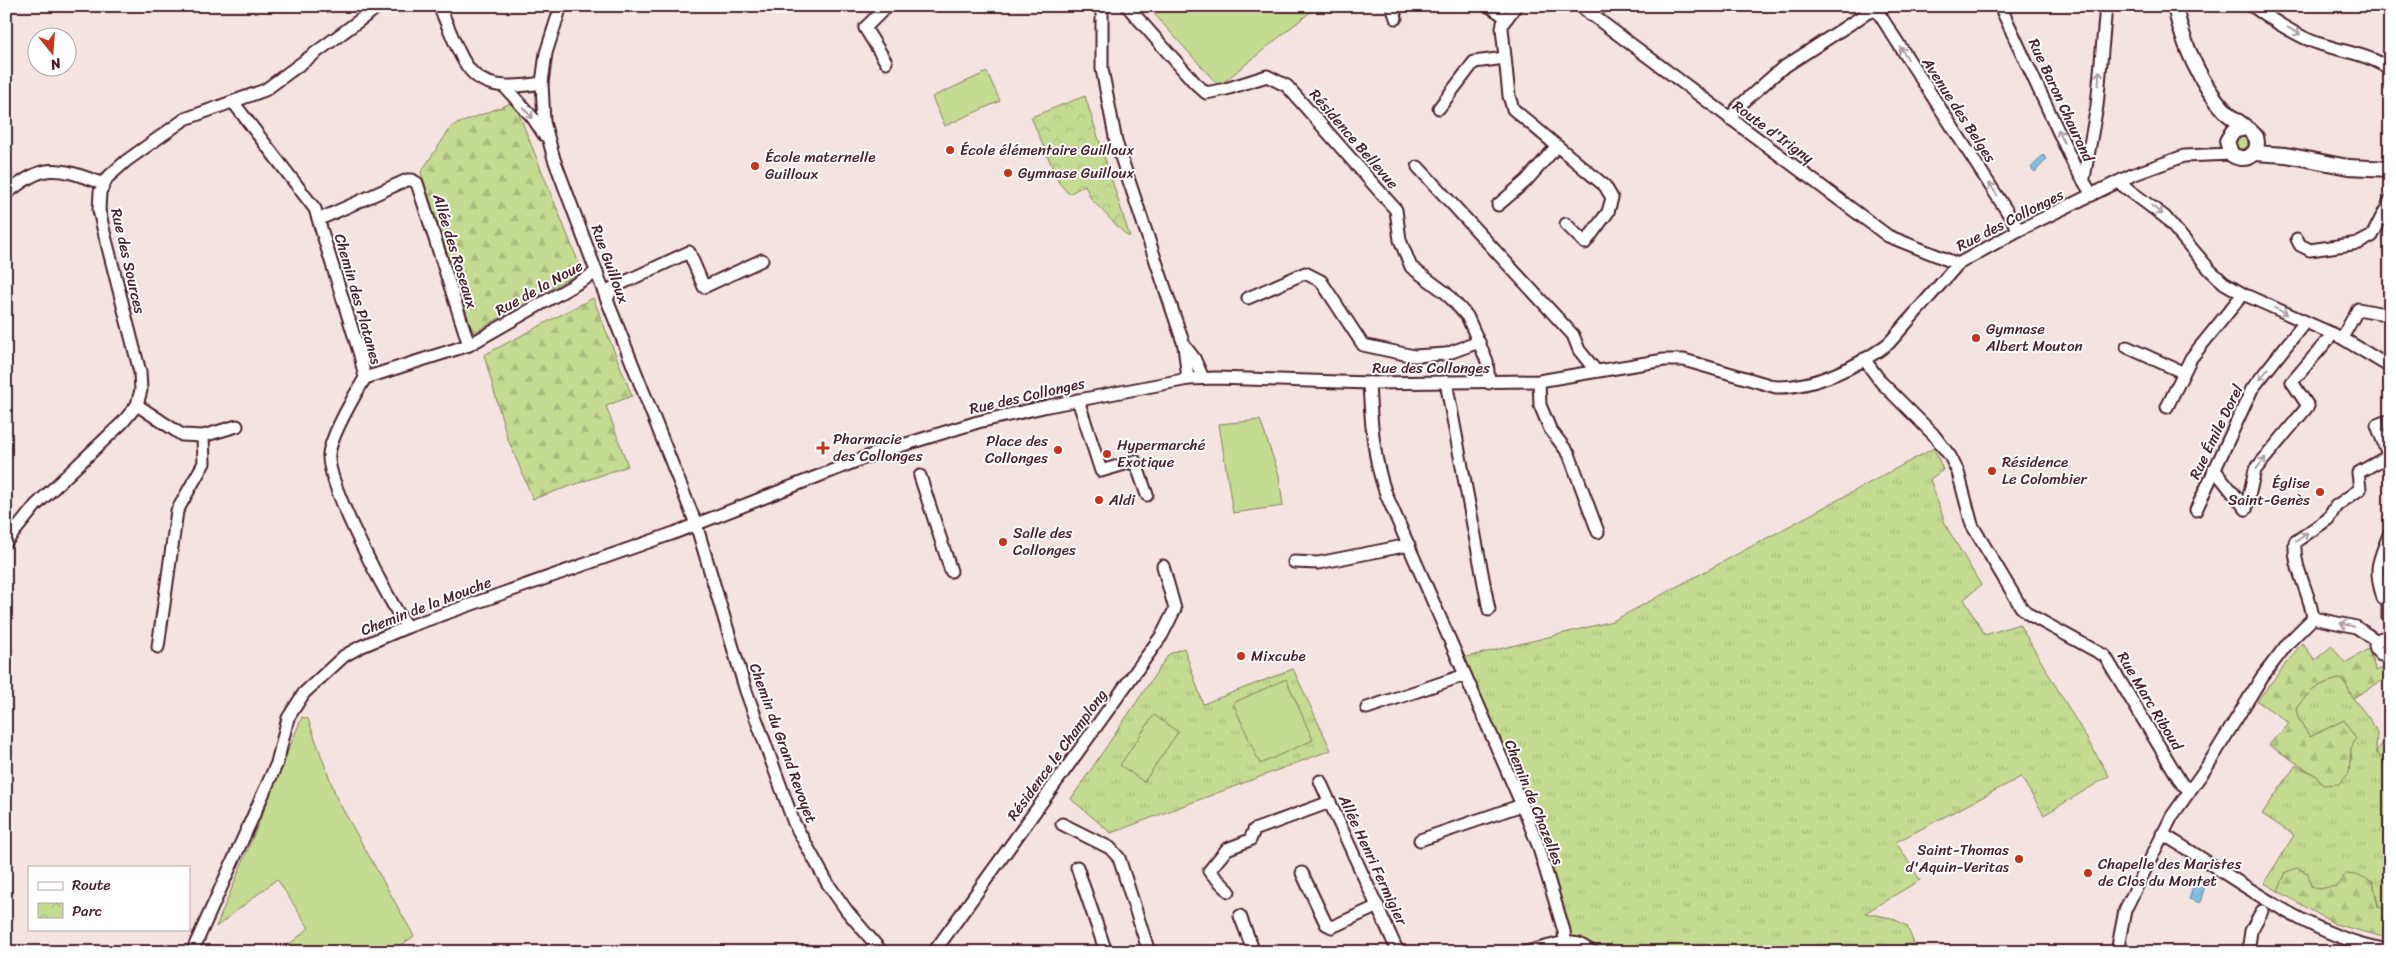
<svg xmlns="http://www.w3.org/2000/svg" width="2396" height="958" font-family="Sriracha,sans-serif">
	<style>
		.grass { fill: url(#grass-tufts); stroke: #877d5e }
		.forest { fill: url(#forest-firs); stroke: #877d5e }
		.park { fill: url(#park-crowns); stroke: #877d5e }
		.garden { fill: #c4db91; stroke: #877d5e }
		.water { fill: url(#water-waves); stroke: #6c8099 }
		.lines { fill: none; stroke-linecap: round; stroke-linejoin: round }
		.minor-casing { stroke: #4a1f2b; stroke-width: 15 }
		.major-casing { stroke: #4a1f2b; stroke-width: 18 }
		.minor { stroke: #fff; stroke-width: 11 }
		.major { stroke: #fff; stroke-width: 14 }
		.oneway { stroke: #ae9aa0 }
		.poi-dot { fill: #c8321e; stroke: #fff; stroke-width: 2 }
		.labels { text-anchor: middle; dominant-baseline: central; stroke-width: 4; stroke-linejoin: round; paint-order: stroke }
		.street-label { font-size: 15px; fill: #4a1f2b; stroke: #fff }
		.poi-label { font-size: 15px; fill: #4a1f2b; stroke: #fff; text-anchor: start }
	</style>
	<defs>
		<pattern id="grass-tufts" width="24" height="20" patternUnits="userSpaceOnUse" patternTransform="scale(1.25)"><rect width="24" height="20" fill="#c4db91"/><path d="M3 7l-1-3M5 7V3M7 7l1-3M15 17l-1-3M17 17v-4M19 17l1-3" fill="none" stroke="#aabc7d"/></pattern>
		<pattern id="forest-firs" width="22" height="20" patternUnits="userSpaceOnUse" patternTransform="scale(1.25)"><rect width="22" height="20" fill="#c4db91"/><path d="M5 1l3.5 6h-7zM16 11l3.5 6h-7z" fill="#aabc7d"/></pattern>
		<pattern id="park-crowns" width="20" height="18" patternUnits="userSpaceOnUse" patternTransform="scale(1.25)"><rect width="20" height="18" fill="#c4db91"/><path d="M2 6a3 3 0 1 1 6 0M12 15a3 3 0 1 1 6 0" fill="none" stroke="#aabc7d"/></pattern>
		<pattern id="water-waves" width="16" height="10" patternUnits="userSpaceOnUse" patternTransform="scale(1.25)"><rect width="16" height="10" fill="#82c1e3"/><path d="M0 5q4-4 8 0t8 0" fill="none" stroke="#72a5c3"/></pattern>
	</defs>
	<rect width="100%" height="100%" fill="#f4e3e0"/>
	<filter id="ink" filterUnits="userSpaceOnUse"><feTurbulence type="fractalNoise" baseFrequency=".02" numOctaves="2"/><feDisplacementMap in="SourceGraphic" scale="10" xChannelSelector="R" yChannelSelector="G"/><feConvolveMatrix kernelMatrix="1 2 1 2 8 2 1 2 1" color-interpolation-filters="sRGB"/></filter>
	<g filter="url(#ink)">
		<!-- grass -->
		<g class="grass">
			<path d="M1934 448 1943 470 1930 479 1946 526 1981 585 1964 599 1985 635 2019 624 2109 776 2044 815 2021 777 1896 842 1920 880 1865 913 1892 918 1907 926 1917 952H1556L1573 948 1463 658 1613 621Z"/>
			<path d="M1184 648 1203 704 1293 669 1331 750 1111 833 1071 799 1169 654Z"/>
			<path d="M2339 679 2345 682 2353 698 2372 722 2377 733 2376 751 2390 771V910L2379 908 2373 882 2318 889 2286 872 2278 891 2264 883 2294 835 2262 814 2296 765 2315 775 2323 785 2352 759 2344 720 2310 737 2298 718 2296 709C2308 691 2318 684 2339 679Z"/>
		</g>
		<!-- forest -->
		<g class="forest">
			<path d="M514 102 582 271 473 333 421 172 452 126Z"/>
			<path d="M593 298 632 396 606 406 628 466 533 499 507 437 484 355Z"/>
			<path d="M2302 643 2315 660 2332 646 2345 663 2368 649 2376 671 2390 665V676L2353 698 2345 682 2339 679C2318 684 2308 691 2296 709L2298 718 2310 737 2344 720 2356 739 2351 748 2349 773 2339 784 2323 785 2315 775 2269 745C2276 735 2282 734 2289 723L2257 701Z"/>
			<path d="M2390 740V771L2376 751 2384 742Z"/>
			<path d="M2297 868 2308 873 2311 886 2318 889 2337 886 2345 874 2359 875 2373 882 2378 907 2390 910V939L2335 924 2278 891 2286 872Z"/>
		</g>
		<!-- park -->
		<path class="park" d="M1085 96 1128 231 1130 236H1127L1091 199 1085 185 1069 194 1059 183 1031 117Z"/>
		<!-- garden -->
		<g class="garden">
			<path d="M1147 6H1310L1314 9 1219 86Z"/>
			<path d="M987 72 1000 101 945 126 932 97Z"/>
			<circle cx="2242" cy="143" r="6"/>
			<path d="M1260 420 1279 475 1283 506 1233 513 1219 424Z"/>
			<path d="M1286 679 1313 740 1260 764 1233 703Z"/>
			<path d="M1154 715 1178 732 1144 782 1120 765Z"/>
			<path d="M302 717 308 719 337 799 414 936 392 952H280L309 928 277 879 216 927Z"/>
		</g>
		<!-- water -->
		<g class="water">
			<path d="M2043 155 2047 159 2035 172 2031 168Z"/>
			<path d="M2196 879 2206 882 2200 903 2189 899Z"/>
		</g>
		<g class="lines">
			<defs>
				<g id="minor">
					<path d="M439 6C467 67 465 96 542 83"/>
					<path d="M561 6 546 53 542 83 544 122 554 159 607 300 696 524 746 691 794 823 828 884 847 911 882 952"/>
					<path d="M1102 6V69L1116 142 1184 345 1194 358 1203 378"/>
					<path d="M1127 6 1195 83 1206 93 1226 89 1267 76 1287 86 1396 210 1400 240 1411 267 1446 293 1467 316 1487 361 1489 383"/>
					<path d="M1392 6 1396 18"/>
					<path d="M1489 6 1507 18"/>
					<path d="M1516 6 1503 23 1502 28 1509 96 1513 109 1605 186 1612 198 1608 212 1585 243 1566 224"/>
					<path d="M1580 6 1888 236 1958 264"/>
					<path d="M1874 6 2019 230"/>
					<path d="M2000 6 2074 165 2092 195"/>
					<path d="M2252 6C2271 19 2299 38 2320 44 2345 52 2368 54 2390 69"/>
					<path d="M1590 15 1603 6"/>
					<path d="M886 62 865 28 887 6"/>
					<path d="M504 86 533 118 544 135"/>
					<path d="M233 102 315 209 360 355 365 378C355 394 331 436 329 454 326 483 388 600 407 627"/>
					<path d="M1439 108 1474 62 1505 58"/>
					<path d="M1730 119 1738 107 1781 69 1867 13 1886 6"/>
					<path d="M1418 167 1573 335 1579 350 1596 371"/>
					<path d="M2084 178 2097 106 2106 6"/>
					<path d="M2118 182 2165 217 2210 270 2224 283 2243 294 2342 338 2390 367"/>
					<path d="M6 194C45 162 56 167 102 183"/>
					<path d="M1498 205 1526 181 1557 146"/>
					<path d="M320 219 407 180H412L417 183 469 345"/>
					<path d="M2297 239 2300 245 2310 250 2359 243 2372 236 2390 201"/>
					<path d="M1248 298 1305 273 1321 281 1363 345 1414 356 1446 354 1479 342"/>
					<path d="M607 300 612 288 689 252 704 287 762 260"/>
					<path d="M2342 338 2358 309 2390 315"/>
					<path d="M1184 345 1188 379"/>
					<path d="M2127 347 2182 372"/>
					<path d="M1864 359 1881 382 1933 434 1950 456 1958 472 1972 525 2021 607 2030 615 2105 656 2182 784 2190 790"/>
					<path d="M365 378 469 345 597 272"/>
					<path d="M1539 381 1540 405 1550 429 1569 454 1598 532"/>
					<path d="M1446 382 1489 610"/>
					<path d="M1369 383C1371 421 1373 458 1386 494L1522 805 1538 845 1564 931 1565 942 1579 944 1593 952"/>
					<path d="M1078 400 1101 471 1135 461 1147 495"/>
					<path d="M137 405 182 435 203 436 237 426"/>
					<path d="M2167 407 2191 358 2243 294"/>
					<path d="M2390 420 2377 425 2390 460"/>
					<path d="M2214 469 2246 509"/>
					<path d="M920 476 951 571"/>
					<path d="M2246 509 2255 470 2308 406 2292 382 2333 334"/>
					<path d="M2196 510 2252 389 2305 322"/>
					<path d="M2390 532C2379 562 2373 566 2383 598L2390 600"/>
					<path d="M6 542 36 505 123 422 137 405 141 390 140 372 104 232 99 210 100 192 107 178 126 161 185 119 265 90 379 6"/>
					<path d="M1294 562 1318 563 1409 545"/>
					<path d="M2388 617V599"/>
					<path d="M2313 618C2310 592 2293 569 2295 542L2328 519 2336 506 2360 489 2358 473 2390 455"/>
					<path d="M2313 618 2356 627 2377 641"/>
					<path d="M2390 639 2385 637 2379 639 2375 646 2377 651 2381 655 2390 654"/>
					<path d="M158 647 177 511 204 463 203 436"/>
					<path d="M1367 708 1465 675"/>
					<path d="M1320 781 1398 952"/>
					<path d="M1062 824 1110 848 1119 858 1149 952"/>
					<path d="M2162 834C2234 875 2306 938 2390 950"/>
					<path d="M1420 840 1522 805"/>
					<path d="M1077 867 1106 952"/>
					<path d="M1302 873 1326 924 1332 927 1378 906"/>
					<path d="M1229 891 1209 871 1227 849 1250 840 1254 830 1330 802"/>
					<path d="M1240 916 1254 952"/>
					<path d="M192 952 277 763 288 718 304 693 344 656 360 647 407 627 674 533 877 453 978 422 1048 406 1188 379 1216 378 1369 383 1539 381 1664 360H1684L1776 387C1814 388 1859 366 1889 343L1958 264 2019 230 2132 175 2184 156 2231 154"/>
					<path d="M934 952 1162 635 1175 609 1163 566"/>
					<path d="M1526 952 1565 942"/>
					<path d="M2117 952 2125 910 2172 816 2208 765 2262 677 2288 643 2313 618"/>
					<path d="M2248 952 2251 931 2262 911"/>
				</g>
				<g id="major">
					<path d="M2175 6C2182 42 2201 86 2227 113 2235 121 2249 127 2256 137 2261 154 2245 164 2231 154L2227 141 2233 131 2246 128"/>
					<path d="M2254 153 2286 155 2348 167 2390 169"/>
				</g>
			</defs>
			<!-- minor casing -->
			<use href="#minor" class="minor-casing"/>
			<!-- major casing -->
			<use href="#major" class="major-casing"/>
			<!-- minor -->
			<use href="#minor" class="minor"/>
			<!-- major -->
			<use href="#major" class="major"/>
		</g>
		<!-- one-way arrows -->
		<defs><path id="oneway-shaft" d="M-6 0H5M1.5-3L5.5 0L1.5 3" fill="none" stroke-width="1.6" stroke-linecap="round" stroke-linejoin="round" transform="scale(1.25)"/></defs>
		<g class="oneway">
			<use href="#oneway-shaft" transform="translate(2294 31) rotate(28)"/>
			<use href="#oneway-shaft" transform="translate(1904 53) rotate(-123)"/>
			<use href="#oneway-shaft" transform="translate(2099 78) rotate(-86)"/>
			<use href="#oneway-shaft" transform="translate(528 113) rotate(47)"/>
			<use href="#oneway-shaft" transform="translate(2061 136) rotate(-115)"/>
			<use href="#oneway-shaft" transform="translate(1993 189) rotate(-123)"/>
			<use href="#oneway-shaft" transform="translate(2157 210) rotate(39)"/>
			<use href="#oneway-shaft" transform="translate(2281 311) rotate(25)"/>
			<use href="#oneway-shaft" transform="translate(2264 374) rotate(129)"/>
			<use href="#oneway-shaft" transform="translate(2261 463) rotate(-51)"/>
			<use href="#oneway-shaft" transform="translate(2302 537) rotate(-36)"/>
			<use href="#oneway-shaft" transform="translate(2347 625) rotate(-167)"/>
		</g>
	</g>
	<!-- markers -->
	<g class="poi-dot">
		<circle cx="950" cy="150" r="5"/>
		<circle cx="755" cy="166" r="5"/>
		<circle cx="1008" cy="173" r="5"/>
		<circle cx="1976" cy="338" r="5"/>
		<path d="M820.5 440.5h5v5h5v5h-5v5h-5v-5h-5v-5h5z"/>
		<circle cx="1058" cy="450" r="5"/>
		<circle cx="1107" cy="454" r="5"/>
		<circle cx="1992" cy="471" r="5"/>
		<circle cx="2320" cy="492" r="5"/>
		<circle cx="1099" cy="500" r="5"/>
		<circle cx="1003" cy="542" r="5"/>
		<circle cx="1241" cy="656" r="5"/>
		<circle cx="2019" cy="859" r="5"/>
		<circle cx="2088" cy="873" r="5"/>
	</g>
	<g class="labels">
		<!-- street labels -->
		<g class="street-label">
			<text transform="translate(2061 100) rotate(65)">Rue Baron Chaurand</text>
			<text transform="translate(1959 110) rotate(57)">Avenue des Belges</text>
			<text transform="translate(1773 132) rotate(36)">Route d'Irigny</text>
			<text transform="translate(1354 139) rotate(49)">Résidence Bellevue</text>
			<text transform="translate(2010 220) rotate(-27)">Rue des Collonges</text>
			<text transform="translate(455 251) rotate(73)">Allée des Roseaux</text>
			<text transform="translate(128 261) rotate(77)">Rue des Sources</text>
			<text transform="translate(610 264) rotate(70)">Rue Guilloux</text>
			<text transform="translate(539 288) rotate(-29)">Rue de la Noue</text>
			<text transform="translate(358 299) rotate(74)">Chemin des Platanes</text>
			<text x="1431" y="368">Rue des Collonges</text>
			<text transform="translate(1027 396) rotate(-13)">Rue des Collonges</text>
			<text transform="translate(2216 432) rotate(-64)">Rue Émile Dorel</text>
			<text transform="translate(426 606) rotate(-21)">Chemin de la Mouche</text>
			<text transform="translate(2150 701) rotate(59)">Rue Marc Riboud</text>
			<text transform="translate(783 743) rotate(70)">Chemin du Grand Revoyet</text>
			<text transform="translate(1057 755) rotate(-54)">Résidence le Champlong</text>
			<text transform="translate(1534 802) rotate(68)">Chemin de Chazelles</text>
			<text transform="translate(1373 860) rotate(65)">Allée Henri Fermigier</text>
		</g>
		<!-- poi labels -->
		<g class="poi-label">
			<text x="960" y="150">École élémentaire Guilloux</text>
			<text x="765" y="157">École maternelle<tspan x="765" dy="17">Guilloux</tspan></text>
			<text x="1018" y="173">Gymnase Guilloux</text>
			<text x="1986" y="329">Gymnase<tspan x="1986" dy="17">Albert Mouton</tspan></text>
			<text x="833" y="439">Pharmacie<tspan x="833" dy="17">des Collonges</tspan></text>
			<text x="1048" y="441" text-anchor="end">Place des<tspan x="1048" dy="17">Collonges</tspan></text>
			<text x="1117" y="445">Hypermarché<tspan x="1117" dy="17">Exotique</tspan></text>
			<text x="2002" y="462">Résidence<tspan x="2002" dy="17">Le Colombier</tspan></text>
			<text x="2310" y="483" text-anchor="end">Église<tspan x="2310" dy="17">Saint-Genès</tspan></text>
			<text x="1109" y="500">Aldi</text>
			<text x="1013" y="533">Salle des<tspan x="1013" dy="17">Collonges</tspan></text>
			<text x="1251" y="656">Mixcube</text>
			<text x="2009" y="850" text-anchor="end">Saint-Thomas<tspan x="2009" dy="17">d'Aquin-Veritas</tspan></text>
			<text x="2098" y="864">Chapelle des Maristes<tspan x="2098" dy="17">de Clos du Montet</tspan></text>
		</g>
	</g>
	<!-- margin -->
	<rect width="2396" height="958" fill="none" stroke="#fff" stroke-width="25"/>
	<rect x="12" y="12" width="2371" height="933" fill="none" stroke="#4a1f2b" stroke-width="2" filter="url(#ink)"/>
	<!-- legend -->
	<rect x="28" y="866" width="162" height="65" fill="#ffffff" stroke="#b7a5aa"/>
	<rect x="38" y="882" width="25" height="8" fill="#ffffff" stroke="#b7a5aa"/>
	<text x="72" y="890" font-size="15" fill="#4a1f2b">Route</text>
	<rect x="38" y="903" width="25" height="15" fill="url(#park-crowns)" stroke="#b7a5aa"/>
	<text x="72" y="916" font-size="15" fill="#4a1f2b">Parc</text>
	<!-- north arrow -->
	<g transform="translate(52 52) rotate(163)"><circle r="24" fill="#ffffff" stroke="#b7a5aa"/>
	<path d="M0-4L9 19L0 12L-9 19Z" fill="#c8321e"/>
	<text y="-8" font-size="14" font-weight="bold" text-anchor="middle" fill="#4a1f2b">N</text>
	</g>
</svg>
